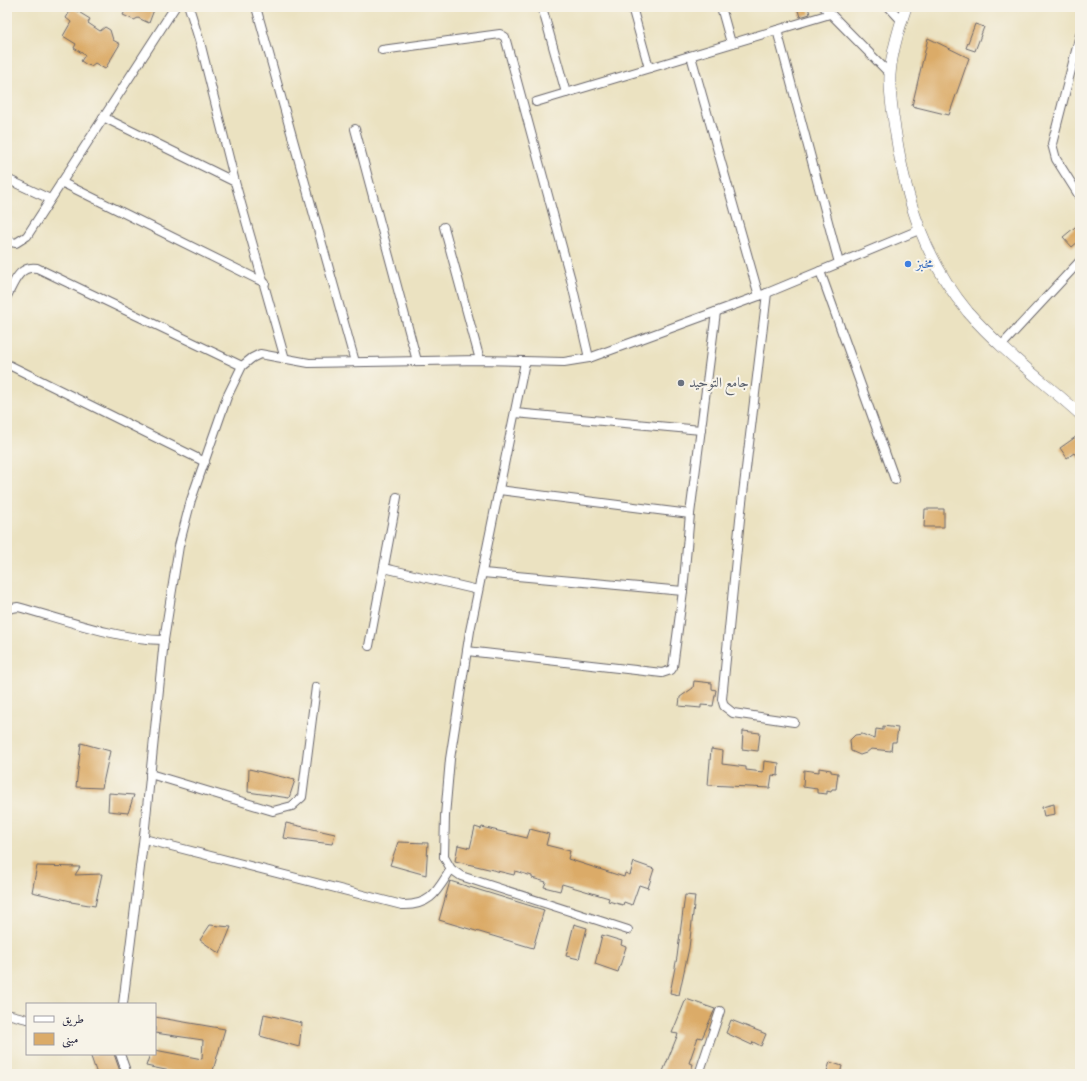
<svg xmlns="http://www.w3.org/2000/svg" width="1087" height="1081" font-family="'Libre Bodoni',Amiri,serif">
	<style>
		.building { fill: #dbab68 }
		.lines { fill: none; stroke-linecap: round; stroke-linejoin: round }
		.minor-casing { stroke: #68656a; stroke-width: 10 }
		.tertiary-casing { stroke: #68656a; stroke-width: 12 }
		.minor { stroke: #fff; stroke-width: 8 }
		.tertiary { stroke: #fff; stroke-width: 11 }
		.shop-dot { fill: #3f7fe0; stroke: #f7f3e8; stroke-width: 1.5 }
		.worship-dot { fill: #6b7280; stroke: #f7f3e8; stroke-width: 1.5 }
		.labels { text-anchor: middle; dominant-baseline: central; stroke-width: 4; stroke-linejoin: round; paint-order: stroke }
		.shop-label { font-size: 14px; fill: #366cbe; stroke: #f7f3e8; text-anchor: start }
		.worship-label { font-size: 14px; fill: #5b616d; stroke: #f7f3e8; text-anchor: start }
	</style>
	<rect width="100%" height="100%" fill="#f7f3e8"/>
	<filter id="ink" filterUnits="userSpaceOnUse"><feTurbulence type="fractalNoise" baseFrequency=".025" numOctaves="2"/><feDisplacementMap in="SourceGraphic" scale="8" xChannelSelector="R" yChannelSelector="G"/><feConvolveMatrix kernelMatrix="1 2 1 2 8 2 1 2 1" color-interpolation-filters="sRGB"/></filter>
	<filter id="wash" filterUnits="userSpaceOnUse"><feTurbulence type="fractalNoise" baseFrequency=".012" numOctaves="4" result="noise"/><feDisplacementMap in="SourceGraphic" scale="16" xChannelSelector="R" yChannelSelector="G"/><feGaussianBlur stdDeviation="0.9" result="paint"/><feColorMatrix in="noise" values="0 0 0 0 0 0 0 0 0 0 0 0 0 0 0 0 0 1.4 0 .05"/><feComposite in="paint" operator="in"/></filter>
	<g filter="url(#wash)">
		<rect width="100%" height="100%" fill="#ebe2c1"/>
		<g id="blocks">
			<!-- building -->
			<g class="building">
				<path d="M127 7H155L149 23 138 18 134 20 123 15Z"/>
				<path d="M797 7H808L810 14 800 17Z"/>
				<path d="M72 8 90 19 88 23 100 31 105 27 110 30 113 40 120 44 105 69 95 63 91 66 87 65 81 61 85 55 74 48 76 44 63 36 71 22 66 18Z"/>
				<path d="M975 24 984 27 975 51 966 48Z"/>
				<path d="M928 38 969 58 949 115 912 106Z"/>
				<path d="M1080 223V240L1072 247 1063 237Z"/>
				<path d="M1080 434V461L1074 453 1067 458 1060 448Z"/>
				<path d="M925 509H944V527H924Z"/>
				<path d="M694 681 712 683V689L716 690 713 706 701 705V708L679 706 680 697 693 688Z"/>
				<path d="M883 726 898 728 896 742H892L891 751 871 749 866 753 860 755 851 751 850 740 855 735 862 734 875 739 876 729 883 730Z"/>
				<path d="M743 731 760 733 758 751 742 749Z"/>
				<path d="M81 743 110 751 102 788 76 787Z"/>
				<path d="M711 749 723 751 722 764 746 767V770L763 772 764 761 779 763 778 776 772 775 770 788 708 785Z"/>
				<path d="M819 768 831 770V772L838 773 836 789H832L831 792 827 791V794L817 793V789L803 787 804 770 819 772Z"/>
				<path d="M249 769 295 780 289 798 248 792Z"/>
				<path d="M109 793 134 795 128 813 108 811Z"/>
				<path d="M1054 804 1055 814 1044 816 1042 807Z"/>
				<path d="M286 823 335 834 332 844 283 838Z"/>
				<path d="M475 827 481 829 482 827 527 838 530 829 549 834 546 845 570 851 568 859 624 877 625 873 630 875 634 862 654 869 648 888 639 885 632 905 624 902 623 905 608 901 609 898 562 884 560 891 544 887 546 882 532 878V876L515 871 514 875 455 861 458 845 470 848Z"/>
				<path d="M398 842 428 843 426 875 390 865Z"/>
				<path d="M37 866 80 867 75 875 102 874 95 906 71 902V901L32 892Z"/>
				<path d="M450 881 544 910 533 948 439 920Z"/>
				<path d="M685 895 695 896 689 948 679 995 670 993 677 957Z"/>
				<path d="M574 924 587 928 579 959 566 956Z"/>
				<path d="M210 925 231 927 220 954 200 940Z"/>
				<path d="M602 935 622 941 621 945 626 947 618 972 595 964Z"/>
				<path d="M686 999 715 1009 702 1038 698 1037 689 1063 693 1064 690 1074H662L678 1034 672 1033Z"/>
				<path d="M264 1014 302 1023 299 1047 260 1036Z"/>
				<path d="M155 1017 225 1029 212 1074H185L146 1066 150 1054H155V1050L202 1059 203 1040 155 1033Z"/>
				<path d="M731 1020 766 1034 761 1046 753 1042 752 1045 726 1033Z"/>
				<path d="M90 1054H114L121 1074H97Z"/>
				<path d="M830 1062 842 1066 840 1074H826Z"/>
			</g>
		</g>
	</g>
	<g filter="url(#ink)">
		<use href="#blocks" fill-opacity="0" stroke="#68656a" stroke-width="1"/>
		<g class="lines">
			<defs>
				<g id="minor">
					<path d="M189 7 201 46 235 182 285 359"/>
					<path d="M256 7 355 362"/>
					<path d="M542 7 566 93"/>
					<path d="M632 7 649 68"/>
					<path d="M721 7 731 43"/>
					<path d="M824 7 890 74"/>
					<path d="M889 7 901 20"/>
					<path d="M777 30 839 263"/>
					<path d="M1080 35 1052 144 1056 159 1080 197"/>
					<path d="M382 50 500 34 505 37 571 280 589 358"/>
					<path d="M691 56 759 296"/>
					<path d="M536 102 830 14"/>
					<path d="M103 117 235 182"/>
					<path d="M355 129 417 361"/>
					<path d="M7 179 50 199"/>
					<path d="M61 182 265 283"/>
					<path d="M444 227 480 360"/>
					<path d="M7 241 16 243 27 236 175 7"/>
					<path d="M820 271 895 480"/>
					<path d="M767 293 740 519 722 699 724 706 733 713 794 722"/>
					<path d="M7 296C14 283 19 265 37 268L242 366"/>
					<path d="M1001 346 1080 261"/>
					<path d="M525 362 470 631 450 759 445 816 444 857 451 869 461 876 628 930"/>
					<path d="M7 364 205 462"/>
					<path d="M515 413 701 430"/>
					<path d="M499 490 690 514"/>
					<path d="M384 568 478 590"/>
					<path d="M483 573 683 591"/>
					<path d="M7 609 18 607C62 619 120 640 164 640"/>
					<path d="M369 646 397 497"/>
					<path d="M467 651 662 673 671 670 673 667 683 591 690 514 716 312"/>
					<path d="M150 774 273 811 292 806 302 797 316 687"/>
					<path d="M144 839 402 905C431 906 437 891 451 869"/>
					<path d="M123 1004 145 827 164 640 179 546 191 500 227 397 242 366 252 358 260 354 309 363 480 360 564 362 589 358 767 293 919 230"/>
					<path d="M7 1014 27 1019"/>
					<path d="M120 1054 127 1074"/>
					<path d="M699 1074 720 1011"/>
				</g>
				<path id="tertiary" d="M906 7C900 25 891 56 890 75 889 94 893 116 896 135 906 200 925 260 968 312 1001 350 1042 380 1080 414"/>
			</defs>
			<!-- minor casing -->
			<use href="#minor" class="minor-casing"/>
			<!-- tertiary casing -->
			<use href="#tertiary" class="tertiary-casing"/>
			<!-- minor -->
			<use href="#minor" class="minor"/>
			<!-- tertiary -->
			<use href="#tertiary" class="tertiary"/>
		</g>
	</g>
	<!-- markers -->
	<circle class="shop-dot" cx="908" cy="264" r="4"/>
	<circle class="worship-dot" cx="681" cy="383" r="4"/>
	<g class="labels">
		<!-- shop labels -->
		<g class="shop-label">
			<text x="916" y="264">مخبز</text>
		</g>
		<!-- worship labels -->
		<g class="worship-label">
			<text x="689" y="383">جامع التوحيد</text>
		</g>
	</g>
	<!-- margin -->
	<rect width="1087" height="1081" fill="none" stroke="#f7f3e8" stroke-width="24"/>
	<!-- legend -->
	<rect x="26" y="1003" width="130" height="52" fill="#f7f3e8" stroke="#a29fa3"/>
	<rect x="34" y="1016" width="20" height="6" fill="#ffffff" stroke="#a29fa3"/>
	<text x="62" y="1023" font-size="12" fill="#22223b">طريق</text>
	<rect x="34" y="1033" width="20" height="12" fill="#dbab68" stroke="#a29fa3"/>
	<text x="62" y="1043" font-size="12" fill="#22223b">مبنى</text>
</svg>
